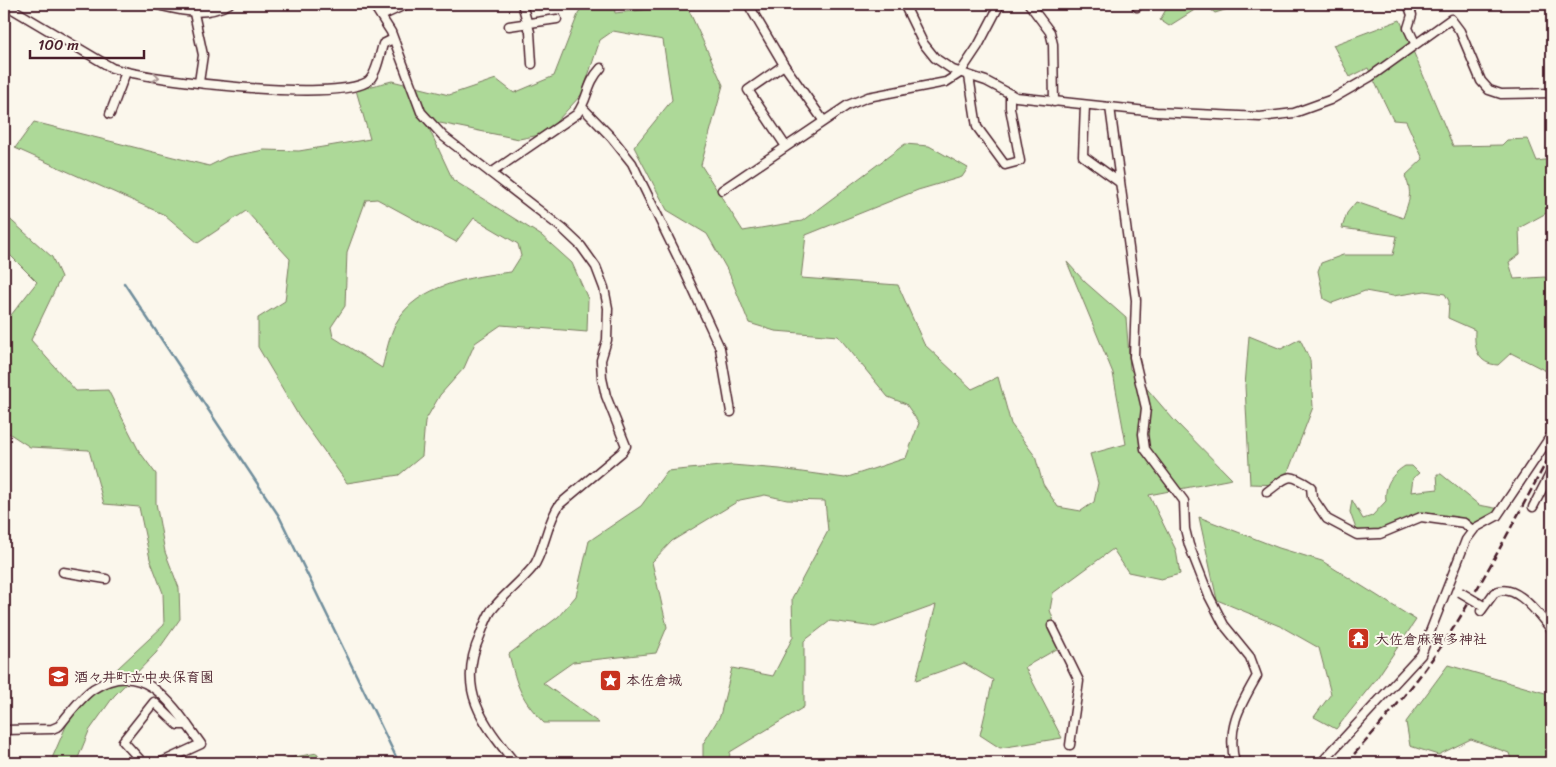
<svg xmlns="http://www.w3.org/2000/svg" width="1556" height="767" font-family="Sriracha,'Klee One',sans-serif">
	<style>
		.green { fill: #add998; stroke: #7c7c62; fill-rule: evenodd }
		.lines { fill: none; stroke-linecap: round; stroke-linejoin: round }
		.stream { stroke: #708e9c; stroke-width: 2.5 }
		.minor-casing { stroke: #4a1f2b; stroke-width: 11 }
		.minor { stroke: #fbf7ec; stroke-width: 8 }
		.rail { stroke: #4a1f2b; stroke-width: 2.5; stroke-dasharray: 8 4; stroke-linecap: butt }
		.minor-bridge-casing { stroke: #4a1f2b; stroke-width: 11; stroke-linecap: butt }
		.minor-bridge { stroke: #fbf7ec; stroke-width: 8 }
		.oneway { stroke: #ab9695 }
		.labels { text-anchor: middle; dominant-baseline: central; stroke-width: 4; stroke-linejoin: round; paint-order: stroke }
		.poi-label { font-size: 14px; font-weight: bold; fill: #4a1f2b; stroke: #fbf7ec; text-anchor: start }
	</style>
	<rect width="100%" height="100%" fill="#fbf7ec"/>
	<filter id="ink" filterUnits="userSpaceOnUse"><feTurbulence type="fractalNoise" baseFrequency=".02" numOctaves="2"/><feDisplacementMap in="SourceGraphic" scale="10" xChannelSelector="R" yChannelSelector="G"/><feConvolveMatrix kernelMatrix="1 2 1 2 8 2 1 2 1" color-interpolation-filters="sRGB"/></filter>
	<g filter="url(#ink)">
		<!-- green -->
		<g class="green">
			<path d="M582 4H614L615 13 651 9 652 4H686L723 85 701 165 743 231 802 221 905 144 929 146 968 168 962 177 918 190 806 235 801 278 898 285 924 344 972 389 998 377 1011 424 1035 456 1043 484 1058 507 1081 511 1094 502 1098 483 1090 454 1126 444 1113 373 1067 262 1085 282 1126 318 1130 369 1173 419 1232 479 1149 495 1176 550 1180 574 1161 579 1128 572 1113 549 1053 593 1050 610 1062 646 1025 667 1062 738 1000 748 980 735 993 680 964 663 916 680 936 605 875 627 830 621 804 641V707L730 752 729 763H703V744L720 716 732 668 773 676 793 637 792 598 828 531 825 501 787 500 765 495 740 500 672 541 652 562 667 627 656 653 573 662 543 683 599 723H544C521 699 517 687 509 654L558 617 576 596 589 541 641 506 667 471 732 465 780 469 845 478 906 458 919 423 906 404 888 397 838 336 775 331 749 323 729 273 707 234 667 210 634 147 672 100 663 40 613 31 600 40 582 94 545 134 519 139 425 120 453 180 542 236 572 263 588 299 587 332 501 325 475 343 464 368 440 395 425 421 422 456 399 475 347 483 297 413 258 347V318L285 301 290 259 246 211 198 243 165 215 15 148 34 122 209 166 227 157 264 150 299 151 370 139 356 90 392 81 449 95 496 79 514 93 554 76ZM377 199 456 242 474 218 518 244 521 256 511 272C473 276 416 285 396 323 389 336 386 354 382 368L333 337 331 327 345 306 347 252 366 200Z"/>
			<path d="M1169 4H1232L1231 8 1215 13 1204 4 1169 26 1160 20Z"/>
			<path d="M1400 20 1453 146 1502 145 1507 140 1528 139 1537 161 1552 159V210L1519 228 1520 254 1509 262 1514 279 1545 277 1552 284V374L1511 353 1498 365C1477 364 1474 348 1475 330L1448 318 1449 301 1445 294 1425 291 1393 296 1365 291 1332 303 1324 299 1318 271 1321 263 1343 255H1393L1397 236 1342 228 1347 213 1356 202 1403 218C1409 200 1413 194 1405 176L1423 159 1406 121 1393 120 1368 68 1350 77 1333 45Z"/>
			<path d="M4 214 52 257 61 277 31 340 76 391 108 390 139 451 156 474V503L165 552 179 588 180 619 156 653 114 696 89 731 76 763H50L73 710 164 625 163 593 150 559 139 507 104 504 89 450 30 447 4 430V324L37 282 4 249Z"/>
			<path d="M1249 336 1281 349 1300 339 1310 360 1313 407 1283 485 1250 484 1245 386Z"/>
			<path d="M1405 466H1412L1419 473 1413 478 1411 492 1438 489 1437 474H1441L1479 505 1500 509 1496 514 1476 526C1459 520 1439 513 1422 514 1398 516 1380 542 1356 529L1350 512 1352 500 1363 519 1372 516 1386 501C1384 485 1392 474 1405 466Z"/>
			<path d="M1199 517 1279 548 1322 561 1416 620 1377 678 1336 729 1314 717 1331 694 1319 648 1282 627 1217 600Z"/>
			<path d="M1448 665 1552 695V763H1512L1509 753 1471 739 1438 755 1410 746 1406 722Z"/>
			<path d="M317 753 323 763H274L284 759Z"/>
		</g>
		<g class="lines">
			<!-- stream -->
			<path class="stream" d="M124 283 279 516 399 763"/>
			<defs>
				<g id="minor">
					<path d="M4 4 112 68C153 81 332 102 367 82 376 77 380 54 383 44L393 39"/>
					<path d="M153 4C180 10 203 18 229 4"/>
					<path d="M192 4 203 55 199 82"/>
					<path d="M373 4 391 32 421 112 443 136 563 229 581 246 596 267 604 288 608 308 607 340 601 360 602 378 606 396 626 446 622 452 560 504C546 523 544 553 533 567 520 583 503 595 491 611 486 619 483 628 480 636 456 689 482 722 515 763"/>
					<path d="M522 4 530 32 532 64"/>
					<path d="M748 4 784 65 823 120"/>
					<path d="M904 4 923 43 935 58 953 70 986 81 1016 97 1156 112 1260 117 1294 113 1330 100 1370 77 1451 19 1460 31 1481 81 1489 90 1501 94 1552 93"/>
					<path d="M1029 4 1050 32 1053 44 1054 102"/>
					<path d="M1136 4 1137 7"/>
					<path d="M1408 4 1412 15 1408 28 1415 43"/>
					<path d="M381 16 407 4"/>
					<path d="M509 26 557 19"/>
					<path d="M784 65 748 90 785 145"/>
					<path d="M969 76 977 127 1005 165 1020 161 1010 108V94"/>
					<path d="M1085 105 1083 156 1119 182"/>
					<path d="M582 107 612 138 632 163 685 272 720 348 731 412"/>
					<path d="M1110 107 1136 300 1134 357 1146 408 1143 434 1145 449 1184 501 1185 529 1189 545 1209 596 1224 625 1250 657 1257 676C1240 706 1226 728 1235 763"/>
					<path d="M110 114 126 72"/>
					<path d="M491 173 577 114C589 98 586 84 601 68"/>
					<path d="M722 190 848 105 868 97 946 82 960 73 978 46 1000 4"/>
					<path d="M1267 492C1289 476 1287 471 1311 487L1312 497 1327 519 1357 535 1380 534 1421 517 1464 523 1472 530"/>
					<path d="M1533 507 1552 470"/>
					<path d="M63 572 106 579"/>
					<path d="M1481 611 1494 593C1516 580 1540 617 1552 630"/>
					<path d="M1052 626 1079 681 1070 745"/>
					<path d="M4 730 52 729 59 726C69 714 80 698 93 689 145 656 174 707 201 744L160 763"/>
					<path d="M143 763 123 741 154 702 178 725H187"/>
					<path d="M1321 763 1421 655 1466 540 1475 528 1497 516 1552 434"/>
				</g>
			</defs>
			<!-- minor casing -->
			<use href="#minor" class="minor-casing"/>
			<!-- minor -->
			<use href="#minor" class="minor"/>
			<!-- rail -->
			<path class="rail" d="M1346 763C1390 715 1432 665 1465 609 1496 558 1523 504 1552 452"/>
			<defs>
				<path id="minor-bridge" d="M1460 592 1482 605"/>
			</defs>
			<!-- minor-bridge casing -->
			<use href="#minor-bridge" class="minor-bridge-casing"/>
			<!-- minor-bridge -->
			<use href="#minor-bridge" class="minor-bridge"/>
		</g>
		<!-- one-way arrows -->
		<defs><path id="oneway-chevron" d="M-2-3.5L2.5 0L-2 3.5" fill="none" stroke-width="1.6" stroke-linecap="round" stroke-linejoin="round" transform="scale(1.25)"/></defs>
		<use class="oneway" href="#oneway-chevron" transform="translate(156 77) rotate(7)"/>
	</g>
	<!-- icons -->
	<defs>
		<symbol id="temple-square" viewBox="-11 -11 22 22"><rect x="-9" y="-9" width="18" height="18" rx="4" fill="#c8321e" stroke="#fbf7ec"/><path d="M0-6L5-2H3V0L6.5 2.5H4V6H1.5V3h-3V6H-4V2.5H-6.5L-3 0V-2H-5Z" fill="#fff"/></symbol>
		<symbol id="school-square" viewBox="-11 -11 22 22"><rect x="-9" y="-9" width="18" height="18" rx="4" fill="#c8321e" stroke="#fbf7ec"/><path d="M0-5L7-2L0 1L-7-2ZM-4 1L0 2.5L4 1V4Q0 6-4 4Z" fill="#fff"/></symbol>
		<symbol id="sight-square" viewBox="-11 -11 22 22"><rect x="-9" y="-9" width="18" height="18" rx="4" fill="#c8321e" stroke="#fbf7ec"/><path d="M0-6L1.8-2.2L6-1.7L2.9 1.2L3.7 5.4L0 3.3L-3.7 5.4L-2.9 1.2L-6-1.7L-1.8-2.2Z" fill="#fff"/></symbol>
	</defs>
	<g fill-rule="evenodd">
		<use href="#temple-square" x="1346" y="626" width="25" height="25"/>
		<use href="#school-square" x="46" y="664" width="25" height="25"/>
		<use href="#sight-square" x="598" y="668" width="25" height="25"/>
	</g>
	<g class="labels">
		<!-- poi labels -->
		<g class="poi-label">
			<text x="1375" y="639">大佐倉麻賀多神社</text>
			<text x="74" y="677">酒々井町立中央保育園</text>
			<text x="626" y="680">本佐倉城</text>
		</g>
	</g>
	<!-- margin -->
	<rect width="1556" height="767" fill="none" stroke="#fbf7ec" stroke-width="20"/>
	<rect x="10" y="10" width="1536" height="747" fill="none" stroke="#4a1f2b" stroke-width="2" filter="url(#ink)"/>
	<!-- scale -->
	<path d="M30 50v8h114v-8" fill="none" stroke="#4a1f2b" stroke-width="2.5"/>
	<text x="38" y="50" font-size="15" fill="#4a1f2b" stroke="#fbf7ec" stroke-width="4" paint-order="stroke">100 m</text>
</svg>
